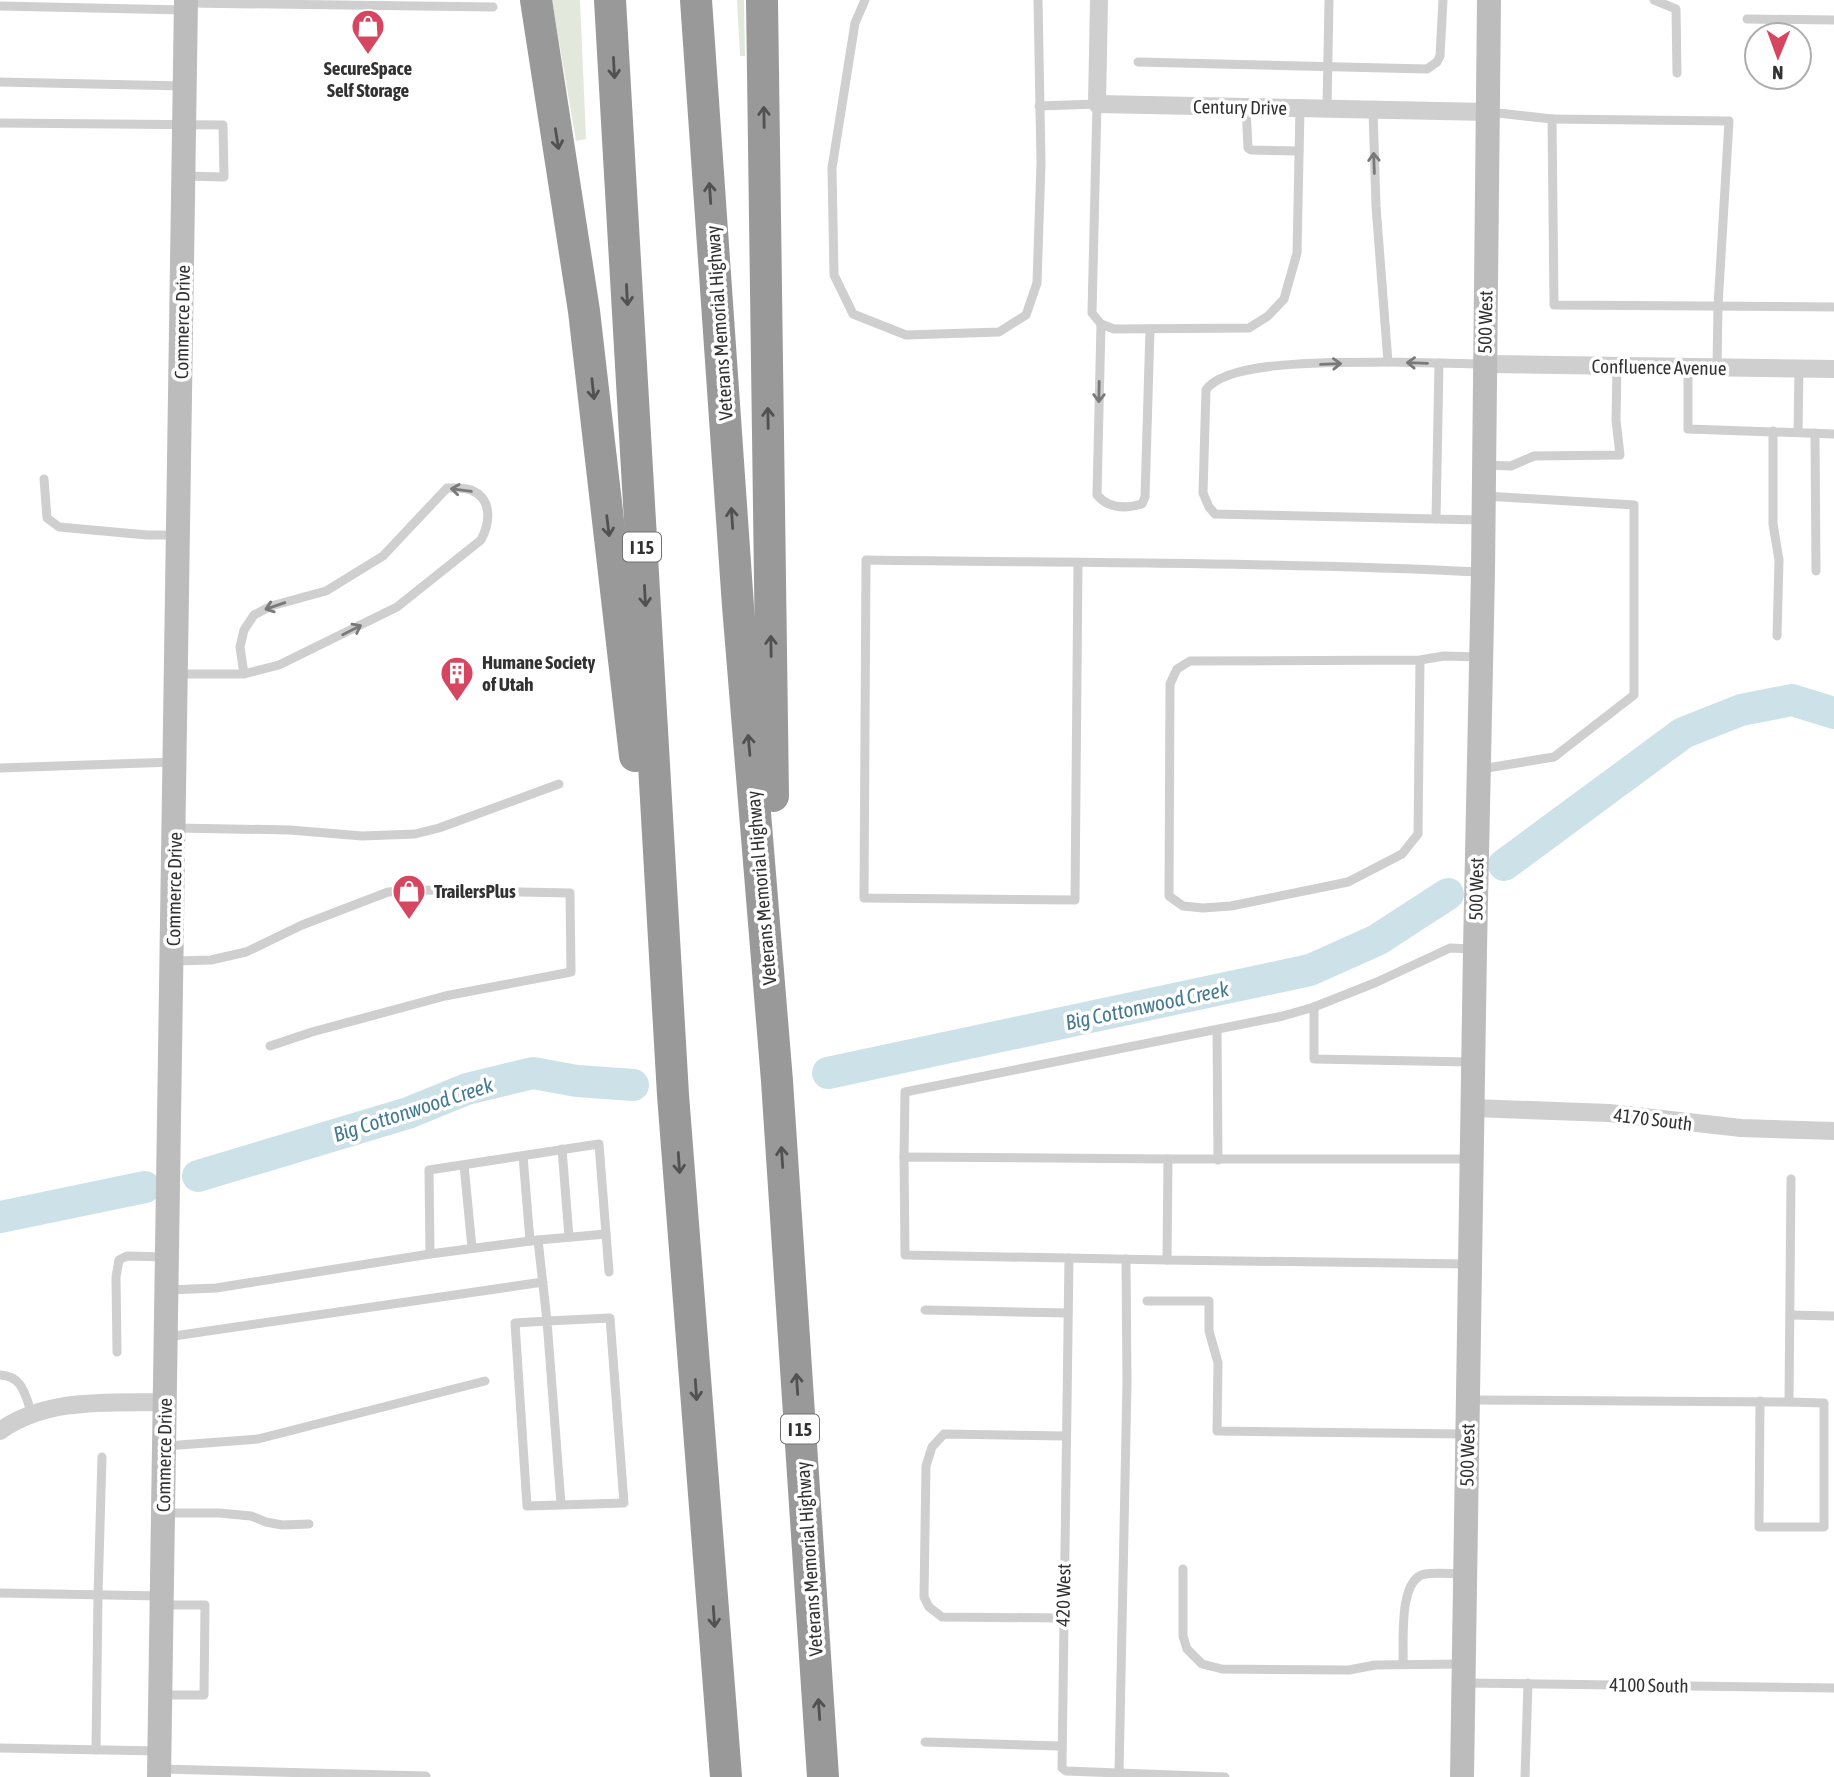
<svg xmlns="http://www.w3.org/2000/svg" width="1834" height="1777" font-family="'Asap Condensed',sans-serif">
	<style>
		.green { fill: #e3e8dc }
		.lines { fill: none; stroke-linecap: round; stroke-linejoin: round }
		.river { stroke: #cde1e9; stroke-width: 32 }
		.lane { stroke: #cfcfcf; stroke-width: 9 }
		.street { stroke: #cfcfcf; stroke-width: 18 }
		.secondary { stroke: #bcbcbc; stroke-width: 24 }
		.highway { stroke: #999; stroke-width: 32 }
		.oneway { stroke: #515151 }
		.oneway2 { stroke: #797979 }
		.labels { text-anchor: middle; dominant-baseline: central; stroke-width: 7; stroke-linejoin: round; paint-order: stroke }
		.shield { fill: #fff; stroke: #707070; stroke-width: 2 }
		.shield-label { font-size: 18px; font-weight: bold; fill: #323232 }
		.poi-label { font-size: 19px; font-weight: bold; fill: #323232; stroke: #fff; text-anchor: start }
		.street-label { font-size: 19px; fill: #323232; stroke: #fff }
		.water-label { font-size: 21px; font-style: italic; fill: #467a8e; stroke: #fff }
	</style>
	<rect width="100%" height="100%" fill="#fff"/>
	<!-- green -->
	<g class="green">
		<path d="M552 0H580L586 139 576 141Z"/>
		<path d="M737 0H744L745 56H740Z"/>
	</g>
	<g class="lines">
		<!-- river -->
		<g class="river">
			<path d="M1504 865 1683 733 1741 710 1792 700 1834 713"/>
			<path d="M828 1073 1310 970 1377 940 1448 894"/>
			<path d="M198 1176 408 1113 467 1089 533 1073 577 1081 633 1085"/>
			<path d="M0 1217 145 1187"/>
		</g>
		<!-- lane -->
		<g class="lane">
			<path d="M865 0 855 23 832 168 834 275 853 314 906 335 999 332 1026 315 1037 283 1041 163 1038 0"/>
			<path d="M1654 0 1676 9 1677 73"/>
			<path d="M188 3 493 7"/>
			<path d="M0 6 184 10"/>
			<path d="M1747 19 1834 20"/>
			<path d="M1138 62 1427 69 1437 62 1440 56 1443 0"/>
			<path d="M0 82 184 86"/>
			<path d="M1039 106 1097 104 1092 313 1101 324 1114 329 1249 328 1268 316 1284 299 1297 253 1300 109"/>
			<path d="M1246 107 1248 148 1251 150 1299 151"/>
			<path d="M1327 109 1329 0"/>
			<path d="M1373 110 1376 206 1388 362 1483 364"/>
			<path d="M1489 112 1552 119 1554 305 1834 307"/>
			<path d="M1552 119 1729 121 1718 306 1717 368"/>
			<path d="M0 123 223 125 224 177 185 176"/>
			<path d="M1101 324 1097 495C1109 509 1125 509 1142 504L1145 497 1150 329"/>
			<path d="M1388 362C1350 363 1227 358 1206 390L1203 493 1209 507 1215 514 1436 519"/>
			<path d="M1439 363 1436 519 1481 520"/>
			<path d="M1688 368V429L1834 434"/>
			<path d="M1773 431V524L1779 560 1777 636"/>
			<path d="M1798 432 1799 369"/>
			<path d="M1815 433 1816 571"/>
			<path d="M1486 465 1511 466 1534 456 1620 455 1616 420 1617 366"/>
			<path d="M44 479 47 518 59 527 147 535H177"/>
			<path d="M1078 563 1075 900 864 898 866 560C1071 563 1276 562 1480 572"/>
			<path d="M1420 660 1418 834 1402 854 1348 882 1231 906 1203 908 1183 906 1169 896 1170 684 1177 669 1190 661 1420 660 1444 656 1480 657"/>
			<path d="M179 674H244L279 665 397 607 481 540C490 523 493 499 471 490 464 487 454 488 447 488L383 556 326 591 271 606 254 615 244 630 240 647 244 674"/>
			<path d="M0 768 174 762"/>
			<path d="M1481 769 1554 757 1634 695V505L1486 496"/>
			<path d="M177 828 290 830 362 836 415 834 439 828 559 784"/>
			<path d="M175 961 211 960 246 952 302 925 388 892 419 890 570 893 571 972 445 996 312 1032 270 1046"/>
			<path d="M1314 1007V1059L1470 1062"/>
			<path d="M1217 1030 1218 1160"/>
			<path d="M562 1149 569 1237"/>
			<path d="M523 1156 530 1241"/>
			<path d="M904 1157 905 1092 1283 1016 1314 1007 1377 982 1450 948 1472 949"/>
			<path d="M464 1165 472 1248"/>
			<path d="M538 1240 606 1234"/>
			<path d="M430 1254 429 1170 599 1144 609 1272"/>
			<path d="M1069 1258 1062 1768 1066 1771 1225 1777"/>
			<path d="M1167 1260 905 1255 904 1157 1168 1159"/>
			<path d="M1468 1264 1167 1260 1168 1159H1470"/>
			<path d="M168 1290 216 1288 430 1254 538 1240 547 1321 515 1323 527 1506 624 1503 610 1318 547 1321 561 1504"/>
			<path d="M1147 1301H1209V1331L1218 1363 1217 1431 1466 1434"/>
			<path d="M925 1310 1068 1313"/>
			<path d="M1790 1315 1834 1316"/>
			<path d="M167 1337 543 1282"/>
			<path d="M117 1352 116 1277 119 1260 127 1256 167 1257"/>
			<path d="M0 1375C23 1376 25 1395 32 1414"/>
			<path d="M1470 1400 1789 1402 1791 1179"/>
			<path d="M1760 1401 1759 1527H1824V1403L1789 1402"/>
			<path d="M166 1446 258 1439 485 1381"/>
			<path d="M165 1513H219L251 1516 266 1522 282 1525 309 1524"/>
			<path d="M1183 1569V1636L1187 1649 1202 1664 1222 1669 1349 1670 1375 1665 1462 1664"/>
			<path d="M0 1593 161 1596"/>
			<path d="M1063 1618 942 1617 929 1607 924 1597 926 1466 932 1447 944 1434 1066 1436"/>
			<path d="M1403 1664C1404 1642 1398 1579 1425 1574 1437 1572 1452 1574 1464 1574"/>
			<path d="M1465 1683 1834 1688"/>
			<path d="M162 1695H204L205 1605H165"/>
			<path d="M925 1742 1060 1746"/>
			<path d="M0 1748 159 1751"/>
			<path d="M96 1750 98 1595 102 1457"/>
			<path d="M161 1769 426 1776"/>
			<path d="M1119 1773 1127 1383 1126 1259"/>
			<path d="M1525 1777 1528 1683"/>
		</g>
		<!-- street -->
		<g class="street">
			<path d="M1099 0 1097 104 1488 112"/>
			<path d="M1485 364 1834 369"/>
			<path d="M1473 1108 1609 1113 1741 1128 1834 1131"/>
			<path d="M0 1431C47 1397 110 1403 165 1402"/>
		</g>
		<!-- secondary -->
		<g class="secondary">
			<path d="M159 1777 186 0"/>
			<path d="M1462 1777 1475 949 1483 572 1489 0"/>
		</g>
		<!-- highway -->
		<g class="highway">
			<path d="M536 0 584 311 635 756"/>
			<path d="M610 0 673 1095 726 1777"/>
			<path d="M696 0 738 606 777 1081 823 1777"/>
			<path d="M762 0 773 796"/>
		</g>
	</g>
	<!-- one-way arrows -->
	<defs><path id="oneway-shaft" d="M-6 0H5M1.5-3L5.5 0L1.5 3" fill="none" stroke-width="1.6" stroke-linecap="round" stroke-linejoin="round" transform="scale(1.75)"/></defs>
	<g class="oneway">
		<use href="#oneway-shaft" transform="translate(614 68) rotate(87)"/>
		<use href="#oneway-shaft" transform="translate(764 117) rotate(-91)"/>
		<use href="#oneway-shaft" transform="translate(557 139) rotate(81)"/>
		<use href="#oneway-shaft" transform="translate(710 193) rotate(-94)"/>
		<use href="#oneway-shaft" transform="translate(627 295) rotate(87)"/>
		<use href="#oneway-shaft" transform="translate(593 389) rotate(84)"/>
		<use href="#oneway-shaft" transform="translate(768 418) rotate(-91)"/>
		<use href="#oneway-shaft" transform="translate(732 518) rotate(-94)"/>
		<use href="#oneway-shaft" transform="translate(608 526) rotate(83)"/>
		<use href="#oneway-shaft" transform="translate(645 596) rotate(87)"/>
		<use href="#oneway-shaft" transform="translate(771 646) rotate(-91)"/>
		<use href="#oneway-shaft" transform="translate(749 745) rotate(-95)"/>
		<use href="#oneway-shaft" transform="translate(782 1157) rotate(-94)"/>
		<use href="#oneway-shaft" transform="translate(679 1163) rotate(86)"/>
		<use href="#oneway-shaft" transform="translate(797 1384) rotate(-94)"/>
		<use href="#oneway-shaft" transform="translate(696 1390) rotate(86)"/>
		<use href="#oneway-shaft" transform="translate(714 1617) rotate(86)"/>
		<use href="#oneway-shaft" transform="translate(819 1709) rotate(-94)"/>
	</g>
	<g class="oneway2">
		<use href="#oneway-shaft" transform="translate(1374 163) rotate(-92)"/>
		<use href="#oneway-shaft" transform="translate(1417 363) rotate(-178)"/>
		<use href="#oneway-shaft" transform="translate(1331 364) rotate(-2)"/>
		<use href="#oneway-shaft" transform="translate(1099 392) rotate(91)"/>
		<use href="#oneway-shaft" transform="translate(461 490) rotate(-172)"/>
		<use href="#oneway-shaft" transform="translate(275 606) rotate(161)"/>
		<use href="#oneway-shaft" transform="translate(352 630) rotate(-27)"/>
	</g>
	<!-- icons -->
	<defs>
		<symbol id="shop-pin" viewBox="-11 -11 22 30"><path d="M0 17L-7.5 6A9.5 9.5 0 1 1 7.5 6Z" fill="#d74660" stroke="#fff"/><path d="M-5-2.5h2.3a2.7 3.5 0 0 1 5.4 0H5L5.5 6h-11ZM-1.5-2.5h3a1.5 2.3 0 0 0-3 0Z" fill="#fff"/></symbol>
		<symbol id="building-pin" viewBox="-11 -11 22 30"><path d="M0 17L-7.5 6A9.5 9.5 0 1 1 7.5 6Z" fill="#d74660" stroke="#fff"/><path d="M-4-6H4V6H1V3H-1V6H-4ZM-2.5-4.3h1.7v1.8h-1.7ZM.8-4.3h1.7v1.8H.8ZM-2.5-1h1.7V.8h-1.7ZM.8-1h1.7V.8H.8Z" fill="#fff"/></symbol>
	</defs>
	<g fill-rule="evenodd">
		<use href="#shop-pin" x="349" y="7" width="38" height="52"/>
		<use href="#building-pin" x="438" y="654" width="38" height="52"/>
		<use href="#shop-pin" x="390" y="872" width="38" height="52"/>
	</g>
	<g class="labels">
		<!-- shield labels -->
		<g class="shield">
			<rect x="623" y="532.5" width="38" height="29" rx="5"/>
			<rect x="781" y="1414.5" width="38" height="29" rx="5"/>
		</g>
		<g class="shield-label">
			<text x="642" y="547">I 15</text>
			<text x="800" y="1429">I 15</text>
		</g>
		<!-- poi labels -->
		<g class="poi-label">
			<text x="368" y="68" text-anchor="middle">SecureSpace<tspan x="368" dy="22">Self Storage</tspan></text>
			<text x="482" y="662">Humane Society<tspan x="482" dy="22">of Utah</tspan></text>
			<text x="434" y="891">TrailersPlus</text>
		</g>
		<!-- street labels -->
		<g class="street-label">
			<text transform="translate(1240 107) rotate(1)">Century Drive</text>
			<text transform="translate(182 322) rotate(-89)">Commerce Drive</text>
			<text transform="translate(1485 322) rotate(-89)">500 West</text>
			<text transform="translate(719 323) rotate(-94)">Veterans Memorial Highway</text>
			<text transform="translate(1659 367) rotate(1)">Confluence Avenue</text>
			<text transform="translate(761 888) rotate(-95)">Veterans Memorial Highway</text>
			<text transform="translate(174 889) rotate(-89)">Commerce Drive</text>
			<text transform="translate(1476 889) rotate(-89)">500 West</text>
			<text transform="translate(1653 1119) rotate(7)">4170 South</text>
			<text transform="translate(164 1455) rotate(-89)">Commerce Drive</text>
			<text transform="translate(1467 1455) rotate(-89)">500 West</text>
			<text transform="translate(809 1559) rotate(-94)">Veterans Memorial Highway</text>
			<text transform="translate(1063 1595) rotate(-89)">420 West</text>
			<text transform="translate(1649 1685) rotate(1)">4100 South</text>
		</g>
		<!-- water labels -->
		<g class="water-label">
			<text transform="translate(1147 1005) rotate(-12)">Big Cottonwood Creek</text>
			<text transform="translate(413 1109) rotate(-18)">Big Cottonwood Creek</text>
		</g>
	</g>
	<!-- north arrow -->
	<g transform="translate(1778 56) rotate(181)"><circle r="33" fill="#ffffff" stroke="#adadad" stroke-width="2"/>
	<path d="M0-5L12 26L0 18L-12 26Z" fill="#d74660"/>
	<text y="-10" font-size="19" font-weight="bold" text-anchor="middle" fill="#323232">N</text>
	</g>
</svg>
